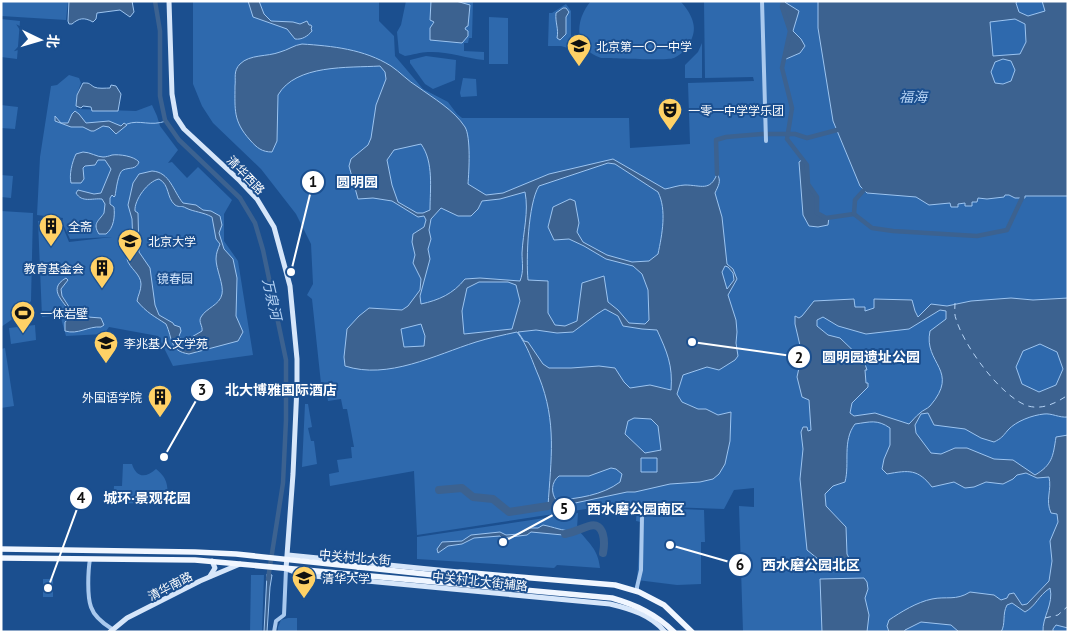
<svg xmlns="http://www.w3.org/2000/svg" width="1069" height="633" font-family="'PT Sans','Noto Sans SC',sans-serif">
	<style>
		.green { fill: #2e69ad }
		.water { fill: #3c6290; stroke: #9cc4f0; fill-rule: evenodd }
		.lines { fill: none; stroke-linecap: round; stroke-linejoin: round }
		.stream { stroke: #9cc4f0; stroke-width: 1 }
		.canal { stroke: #3c6290; stroke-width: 4.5 }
		.river { stroke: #3c6290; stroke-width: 8 }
		.ferry { stroke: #b5d3f5; stroke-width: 1; stroke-dasharray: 6 5; stroke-linecap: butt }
		.street { stroke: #a9c9ee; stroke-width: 4 }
		.secondary { stroke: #d6e6fa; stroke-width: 5 }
		.primary { stroke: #f0f6ff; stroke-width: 5.5 }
		.labels { text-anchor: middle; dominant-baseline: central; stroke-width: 4; stroke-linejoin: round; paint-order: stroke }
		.poi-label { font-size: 12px; fill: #fff; stroke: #1b4f8f; text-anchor: start }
		.street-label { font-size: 12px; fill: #fff; stroke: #1b4f8f }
		.park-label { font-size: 12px; fill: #cfe3fa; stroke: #1b4f8f }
		.water-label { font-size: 14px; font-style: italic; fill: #b5d3f5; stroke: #1b4f8f }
		.leader { fill: none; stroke: #fff; stroke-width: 2 }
		.callout-dot { fill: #fff; stroke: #1b4f8f; stroke-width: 2 }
		.mark-label { font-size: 15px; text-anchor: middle; font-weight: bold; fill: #111 }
		.callout-label { font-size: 14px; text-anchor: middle; font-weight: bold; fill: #fff; stroke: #1b4f8f; stroke-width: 4; stroke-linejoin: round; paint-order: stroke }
	</style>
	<rect width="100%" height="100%" fill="#1b4f8f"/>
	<!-- green -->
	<g class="green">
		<path d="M1 1H68L66 20 1 16Z"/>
		<path d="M193 1H379V21L394 36 395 56 423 89 448 102 457 114 462 118H629L630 148 690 144 688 83 754 81 753 77 705 78 704 2 1068 1V632H743L739 506 754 507V488L734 490 724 509 612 505 417 535 414 471 330 486 329 474 339 472 337 460 352 458 351 447H354L347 409H343L341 399 328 401 327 392 322 393 312 299 307 295 313 284 311 244 296 214 261 169 213 123 202 106 193 84Z"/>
		<path d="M406 1H473L472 38H469L468 43H464V51L484 52V60C465 58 447 51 428 52 421 52 412 55 405 56L399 53 397 32 401 25Z"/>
		<path d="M591 1H680C688 9 697 23 693 35 690 45 684 53 674 58 666 61 614 58 601 58 574 49 574 21 591 1Z"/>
		<path d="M566 4 571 11V49L561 46H548L549 13H552Z"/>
		<path d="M489 17 508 18V64H489Z"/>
		<path d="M1 19 20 21 17 59 1 57Z"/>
		<path d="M702 43V78H685V65L698 52Z"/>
		<path d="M426 56 456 60 455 80 433 89 425 84 410 63V60Z"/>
		<path d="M69 75 79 78 81 83 76 97 77 109 136 111 152 105 157 116 160 126 178 150 168 163 172 162 187 178 198 167 232 200 224 214V241L238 261 253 355 173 366 158 336 109 327 104 334 66 336 60 315 42 317 38 221 60 220 69 242 112 237 70 239 62 222 63 218 37 215 40 157 51 86 57 85Z"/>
		<path d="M463 78 476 79 477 96 461 97 460 93Z"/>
		<path d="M1 105 18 107 15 129 1 128Z"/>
		<path d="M1 175 13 176 11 198 1 197Z"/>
		<path d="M1 211 33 213 31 301C22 311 12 320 1 327Z"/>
		<path d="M35 325 36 340 11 344 9 328Z"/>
		<path d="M5 348 14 406 1 408V349Z"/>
		<path d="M305 404H308L312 427 308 428 311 441H314L317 464 302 467Z"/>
		<path d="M123 464H132C136 477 145 479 156 469 170 480 167 488 168 504L113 503 114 486H122Z"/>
		<path d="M637 507 704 510 705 542H701V584L677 585 637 580 641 522 636 521Z"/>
		<path d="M578 513 577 528C588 543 598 548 600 568L557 565 554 568 417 559V537Z"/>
		<path d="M251 575H264L262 632H250Z"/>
		<rect x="43" y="579" width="10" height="18"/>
		<path d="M288 618H297V632H278V627L281 620Z"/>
	</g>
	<!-- water -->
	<g class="water">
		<path d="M69 1H132L134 12 130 17 120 10 97 13 96 19 93 22C84 17 79 18 72 24H69L68 21Z"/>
		<path d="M248 1H259L264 14 271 21 293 22 300 24 307 21 309 25H311L312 27 311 28 312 31C308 36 302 40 295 39L287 29 253 17Z"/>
		<path d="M431 1H456L470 5 468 26 466 27 465 29 468 31V36L462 43 430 40V28L434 22 430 20Z"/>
		<path d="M783 1 799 11 793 31 801 39 805 46 800 53 786 59H784L790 31 782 7Z"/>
		<path d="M818 1H1017L1016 3 1019 12 1028 16 1045 11 1042 1H1068V196H1025V198H1015L1009 195H1005L1004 197 987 199 978 198 977 202H972V206H965V203L958 204V207H951L950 203 929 205 916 197 867 193 860 186 833 121 818 28ZM1015 19 1025 24 1026 42 1020 54 993 56 990 22ZM1003 59 1011 61 1015 70 1011 81 1003 84 995 83 991 72 995 62Z"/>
		<path d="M563 8H566L569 12 566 17V34L560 40 557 38C559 29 555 23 556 13Z"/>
		<path d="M302 44C332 46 364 49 391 66 400 72 408 81 418 87 433 98 454 110 465 127 471 137 469 171 468 184L486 195 503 193 549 174 613 159 665 189C671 188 679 185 685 185 701 185 710 192 717 174 722 181 718 186 715 193L722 217 727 264 733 269 737 279 728 295 736 320 737 332 736 343 738 356 735 360 719 370 707 367 683 375 677 394 682 402 698 409H706L718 415 731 412 730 441 725 464 719 474 713 479 700 482 670 484 635 492H627L561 506H548C551 459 557 422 539 377 532 361 528 346 517 332 503 335 489 338 476 342 435 355 388 380 345 366L344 357 347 329 359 316 369 308 402 310 408 306 420 290 421 279 413 263 415 255 412 242 413 234 424 227 426 220 424 216 418 217 392 201 373 198 358 199 349 166 351 159 368 145 371 138 376 105 386 79 385 72 380 66C348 68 296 64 278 95L277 141 272 152C262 152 257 148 250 140 233 121 235 110 235 86 236 78 233 71 240 64 250 54 267 57 280 52 288 50 294 45 302 44ZM421 144C434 162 430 189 430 210L423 213H417L398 202 392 185 387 160 394 150ZM608 163 615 164 658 192C667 210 662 235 658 254L649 261 632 262 607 255 583 242 577 232 579 223 575 201 570 199 553 207 548 227 554 240 569 239 584 246 606 259 633 266 642 274 648 290 649 320 645 324 629 323 618 310 608 302 604 276 582 283 577 321 565 326 555 325 548 313V281L528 280C526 260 528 203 539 186ZM525 192C529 212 523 232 522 253 522 263 524 271 520 281L480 278 465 279C453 294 439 300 421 304L420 296 430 259 428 249 431 239 429 230 431 219 441 208 458 216H471L478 209 482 201 500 199ZM725 266 728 267 733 273 734 280 727 289 722 272ZM479 282H508L516 285 520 301 512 329 464 334 462 311 467 288ZM605 309 618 316 623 326 642 329 657 330C667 352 673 365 671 390L650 385 630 388 624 382 615 368 599 366 571 368H549L543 364 528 342 524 341 518 332 536 330 557 333 573 332 597 314ZM421 324 425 336 424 346 404 347 401 329ZM634 418 651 419 658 426 661 450 645 453 625 434 628 421ZM641 458H657V472H641ZM611 468 616 469 622 474 620 482C603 495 577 499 556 500 551 493 551 482 559 476H589Z"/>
		<path d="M83 83C90 83 88 83 94 87 98 89 106 88 110 88L111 85 116 86 121 94 118 111H92L91 107 83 106 81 108 76 106 77 95Z"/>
		<path d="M75 111 79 114 86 123 109 121 121 126 124 123 127 125 116 134 109 127 103 126 94 131H91L83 127H71L55 121V116L61 123H68L72 114Z"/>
		<path d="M83 152C90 152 97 157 103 157 106 157 109 156 112 155 119 154 134 156 139 162 136 170 130 167 123 170 118 172 116 191 115 196L114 197 112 195 110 198V204L114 207C115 216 114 228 106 234H99C92 223 99 221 104 213L105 204 102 199C92 198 82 203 76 193L78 190 94 194 101 193 111 169 105 160H98L95 165 85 166 83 168 84 179 81 183H71C69 175 72 162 76 154Z"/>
		<path d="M803 159 807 165 808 184 817 197V213L826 218 829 217 828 225 818 227 809 226 803 215 799 162Z"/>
		<path d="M152 171C170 172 173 191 183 203L196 205 203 210 211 211 220 216 222 225 219 233 224 249 233 259 237 278 236 316 243 332 238 341 189 354C169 351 173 339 166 324 154 316 147 313 137 301 138 295 141 291 141 284 141 274 129 268 127 259L133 246 132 219 128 205 133 183 139 174ZM159 179C170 185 166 197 175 205 180 208 181 205 186 208 194 212 203 212 212 217L216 239 220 244C218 249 216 253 216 259 216 269 224 285 222 294 220 305 206 308 201 317 198 322 203 326 202 331L190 338 181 339 179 336 181 331 180 327 174 325 173 323 159 315 155 305 150 268 139 252 138 213 135 211C134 200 148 181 159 179Z"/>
		<path d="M66 278 68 280 61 289 62 296 75 316 101 318 104 325 101 327C88 326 78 335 65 331V322L72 316C67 303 45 290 66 278Z"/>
		<path d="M1011 298 1033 300 1068 298V417C1059 418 1052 413 1044 414 1033 415 1016 421 1008 430 1002 437 1002 438 994 442L981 438 965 429 934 425 928 413 921 414 915 425 916 433 931 453 941 454 955 448H967L994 459 1013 460 1035 475C1052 465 1053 457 1056 437L1068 435V628L1056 625 1053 629V632H1043C1042 617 1054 604 1050 588 1038 596 1036 606 1025 612L1012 603 1007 605C1002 614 1006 624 1001 632H959L951 625 921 622 905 630 904 632H889L887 626 889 620C901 612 917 602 932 599 946 596 956 601 970 592L994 595 1001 600 1007 598 1009 594 1014 593 1022 605 1027 604 1049 581 1052 561 1050 541 1058 522 1057 514 1051 513C1045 500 1052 490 1049 477L1037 478 1026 473 1017 475 1013 479 1003 484 986 482 974 487 965 488 954 482 932 487C918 469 909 470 887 474L882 469 884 459 890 445V428C877 419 870 422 855 424 842 441 850 463 845 482L833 486 825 494 826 506 846 527 847 554 852 564 818 565V559L807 550 800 479 803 449 801 432 803 427H807L808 431 811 430 809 400 802 397 797 377 802 354 795 324V316L799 318 802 316 814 301 854 299 855 307H865V311L874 308V299L912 300 915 311 918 317 931 304 947 306 971 301ZM940 310 946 311V319L930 331C923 364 961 370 930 406 927 409 923 410 920 413 916 416 913 420 909 424L875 413 854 416 850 413 852 403 868 387V383H866L865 370H867L864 361 840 338 828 335 817 326V320L823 317 838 326 866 334 909 329ZM1040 344 1057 352 1063 369 1056 385 1039 392 1022 384 1016 367 1023 351Z"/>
		<path d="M543 525C554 527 562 531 573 531L574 533 563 535 531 532 527 535 502 538 500 536 474 538 462 544 448 546 438 553 437 549 442 542 462 541 471 535 500 532 506 535 519 534 530 528H538Z"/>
		<path d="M267 574 272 575 270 587 267 632H264Z"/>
		<path d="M864 578 867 582 868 589 865 598 869 615 867 632H822L820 579Z"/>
	</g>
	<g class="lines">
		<!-- stream -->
		<path class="stream" d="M127 124C140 119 150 127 166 121"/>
		<!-- canal -->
		<g class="canal">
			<path d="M155 1 160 31V96L165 120 179 140 240 198 255 223 263 250 286 360V420L283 483 268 579"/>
			<path d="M783 1 782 7 790 31 782 68 792 108 787 139 807 165 808 184 817 197V213L826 218 854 214 872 228 893 231 977 236 1007 230 1022 198"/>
			<path d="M717 174 716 140 726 137 762 134H795L807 138 837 130"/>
			<path d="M854 214 855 200 864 190"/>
		</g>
		<!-- river -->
		<g class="river">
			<path d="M439 490 462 488 473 497 493 499 509 512 548 506"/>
			<path d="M565 534C575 532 580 529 589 526 605 521 605 543 603 553"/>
		</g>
		<!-- ferry -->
		<g class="ferry">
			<path d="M955 303C955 308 954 314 956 319 964 346 1001 397 1028 406 1043 410 1056 403 1068 395"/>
			<path d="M1045 618 1058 615 1068 606"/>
		</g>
		<!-- street -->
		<g class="street">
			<path d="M762 1 766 141"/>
			<path d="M90 559C88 571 87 596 91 607 94 616 104 624 112 629"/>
			<path d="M637 592V587L641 570 642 516"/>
			<path d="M274 632 276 621 284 615 286 569"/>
		</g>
		<!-- secondary -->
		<g class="secondary">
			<path d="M169 1 172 94 176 117 184 129 240 181 257 199 274 227 290 286 297 359V386L293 474 286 569 303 575 610 604C631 609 651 615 665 632"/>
			<path d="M288 555 459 572"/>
			<path d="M210 576 215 568 212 561"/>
			<path d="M110 632 127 618 200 581 240 564"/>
		</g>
		<!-- primary -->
		<g class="primary">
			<path d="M1 549 195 552 236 554 444 576 461 572 615 585 639 592 664 605 692 632"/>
			<path d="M1 558 195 560 612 598C636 605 656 614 674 632"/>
			<path d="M347 560 358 567"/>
		</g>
	</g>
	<!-- icons -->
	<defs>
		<symbol id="school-pin" viewBox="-11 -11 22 30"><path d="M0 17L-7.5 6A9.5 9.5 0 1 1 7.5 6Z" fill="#ffd166" stroke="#1b4f8f"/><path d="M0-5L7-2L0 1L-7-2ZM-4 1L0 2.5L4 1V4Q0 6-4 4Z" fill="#111"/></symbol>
		<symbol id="theatre-pin" viewBox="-11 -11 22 30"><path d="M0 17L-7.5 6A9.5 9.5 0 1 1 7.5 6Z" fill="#ffd166" stroke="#1b4f8f"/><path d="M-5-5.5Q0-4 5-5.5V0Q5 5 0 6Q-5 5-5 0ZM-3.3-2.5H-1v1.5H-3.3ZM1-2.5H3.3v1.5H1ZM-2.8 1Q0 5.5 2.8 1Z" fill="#111"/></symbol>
		<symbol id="building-pin" viewBox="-11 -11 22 30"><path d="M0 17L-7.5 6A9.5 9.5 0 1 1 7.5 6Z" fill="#ffd166" stroke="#1b4f8f"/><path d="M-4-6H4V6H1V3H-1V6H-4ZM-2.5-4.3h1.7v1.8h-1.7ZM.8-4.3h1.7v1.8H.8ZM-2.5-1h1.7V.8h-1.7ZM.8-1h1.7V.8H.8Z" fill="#111"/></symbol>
		<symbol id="university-pin" viewBox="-11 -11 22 30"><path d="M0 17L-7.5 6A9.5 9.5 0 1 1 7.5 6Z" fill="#ffd166" stroke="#1b4f8f"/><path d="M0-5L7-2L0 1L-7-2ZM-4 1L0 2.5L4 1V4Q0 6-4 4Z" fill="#111"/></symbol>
		<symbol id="stadium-pin" viewBox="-11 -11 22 30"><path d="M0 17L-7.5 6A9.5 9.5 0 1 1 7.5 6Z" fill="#ffd166" stroke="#1b4f8f"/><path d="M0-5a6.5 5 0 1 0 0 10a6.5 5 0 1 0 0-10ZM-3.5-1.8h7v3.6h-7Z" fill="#111"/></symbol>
	</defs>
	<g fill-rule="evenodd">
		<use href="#school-pin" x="565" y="32" width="28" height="38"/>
		<use href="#theatre-pin" x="656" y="96" width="28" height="38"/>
		<use href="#building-pin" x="37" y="212" width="28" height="38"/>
		<use href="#university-pin" x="116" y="227" width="28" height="38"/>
		<use href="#building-pin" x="88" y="254" width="28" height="38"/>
		<use href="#stadium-pin" x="9" y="299" width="28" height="38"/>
		<use href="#university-pin" x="92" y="329" width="28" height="38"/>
		<use href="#building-pin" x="146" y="383" width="28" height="38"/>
		<use href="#university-pin" x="290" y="564" width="28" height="38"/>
	</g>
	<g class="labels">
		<!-- poi labels -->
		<g class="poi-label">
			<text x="596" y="46">北京第一〇一中学</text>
			<text x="688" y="110">一零一中学学乐团</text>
			<text x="68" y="226">全斋</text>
			<text x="148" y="241">北京大学</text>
			<text x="84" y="268" text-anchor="end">教育基金会</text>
			<text x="40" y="313">一体岩壁</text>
			<text x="124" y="343">李兆基人文学苑</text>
			<text x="142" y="397" text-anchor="end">外国语学院</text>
			<text x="322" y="578">清华大学</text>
		</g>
		<!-- street labels -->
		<g class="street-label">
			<text transform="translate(246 175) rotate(46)">清华西路</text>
			<text transform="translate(355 557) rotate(5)">中关村北大街</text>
			<text transform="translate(480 581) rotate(6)">中关村北大街辅路</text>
			<text transform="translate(170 586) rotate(-27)">清华南路</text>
		</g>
		<!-- park labels -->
		<g class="park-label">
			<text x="175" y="278">镜春园</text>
		</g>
		<!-- water labels -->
		<g class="water-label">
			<text x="913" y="97">福海</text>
			<text transform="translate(272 299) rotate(77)">万泉河</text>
		</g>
	</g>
	<!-- callouts -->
	<path class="leader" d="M291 272L313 182M692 342L799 357M164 457L202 390M48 588L81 498M503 542L564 509M670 545L740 565"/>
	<g class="callout-dot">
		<circle cx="291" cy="272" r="5"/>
		<circle cx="692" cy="342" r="5"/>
		<circle cx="164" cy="457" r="5"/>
		<circle cx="48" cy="588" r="5"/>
		<circle cx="503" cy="542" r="5"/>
		<circle cx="670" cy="545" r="5"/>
		<circle cx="313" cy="182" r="12"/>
		<circle cx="799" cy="357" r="12"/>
		<circle cx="202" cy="390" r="12"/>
		<circle cx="81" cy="498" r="12"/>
		<circle cx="564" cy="509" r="12"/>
		<circle cx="740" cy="565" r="12"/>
	</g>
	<g class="mark-label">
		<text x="313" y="187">1</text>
		<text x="799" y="363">2</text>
		<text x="202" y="395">3</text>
		<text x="81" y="503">4</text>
		<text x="564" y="514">5</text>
		<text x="740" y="570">6</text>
	</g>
	<g class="callout-label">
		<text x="357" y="187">圆明园</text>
		<text x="871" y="362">圆明园遗址公园</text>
		<text x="281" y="395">北大博雅国际酒店</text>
		<text x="147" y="503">城环·景观花园</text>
		<text x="636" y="514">西水磨公园南区</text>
		<text x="811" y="570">西水磨公园北区</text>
	</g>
	<!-- border -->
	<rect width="1069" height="633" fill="none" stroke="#ffffff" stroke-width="5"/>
	<!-- north arrow -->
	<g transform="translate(40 40) rotate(95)" stroke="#1b4f8f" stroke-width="4" paint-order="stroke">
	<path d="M0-4L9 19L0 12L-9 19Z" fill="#ffffff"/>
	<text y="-8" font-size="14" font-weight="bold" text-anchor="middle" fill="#ffffff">北</text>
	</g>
</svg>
